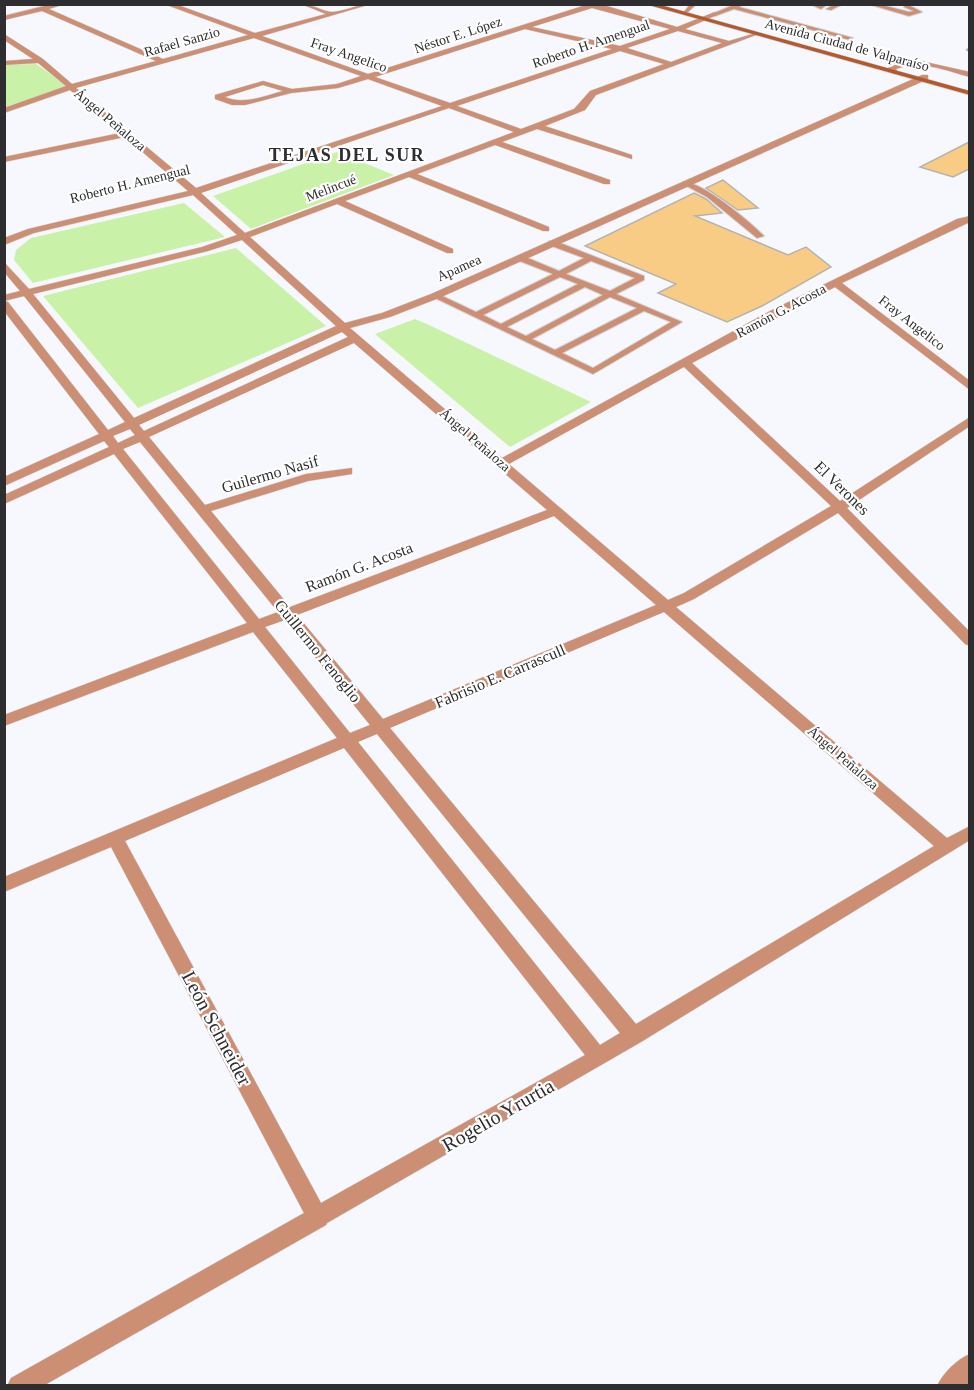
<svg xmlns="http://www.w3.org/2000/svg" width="974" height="1390" font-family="Georgia,serif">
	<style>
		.green { fill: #caf1a8 }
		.building { fill: #f9cc85; stroke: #b6b3ae; stroke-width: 1.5 }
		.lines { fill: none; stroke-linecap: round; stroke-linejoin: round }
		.service-casing { stroke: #d2d4d9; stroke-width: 2 }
		.minor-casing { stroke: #d2d4d9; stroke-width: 1 }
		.tertiary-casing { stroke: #d2d4d9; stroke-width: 1 }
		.secondary-casing { stroke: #d2d4d9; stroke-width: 1 }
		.service { fill: #cd8f73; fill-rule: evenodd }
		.minor { fill: #cd8f73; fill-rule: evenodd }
		.tertiary { fill: #cd8f73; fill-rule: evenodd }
		.secondary { fill: #b25a2d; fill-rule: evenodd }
		.labels { text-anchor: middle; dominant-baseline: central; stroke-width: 4.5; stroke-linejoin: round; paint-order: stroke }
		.far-street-label { font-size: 14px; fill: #2e2e30; stroke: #fff }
		.street-label { font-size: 16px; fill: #2e2e30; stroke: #fff }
		.far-district-label { font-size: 18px; font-weight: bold; letter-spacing: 1.5px; fill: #2e2e30; stroke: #fff }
		.near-street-label { font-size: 20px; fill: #2e2e30; stroke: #fff }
	</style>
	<rect width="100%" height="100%" fill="#f6f8fe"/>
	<!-- green -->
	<g class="green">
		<path d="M36 64 68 86 5 108 4 65Z"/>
		<path d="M337 152 394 175 251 229 213 196Z"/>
		<path d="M184 203 225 237 33 283 14 260 16 250 31 238Z"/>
		<path d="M236 248 326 326 138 408 43 296Z"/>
		<path d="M415 319 429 325 591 402 510 447 375 334Z"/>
	</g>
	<!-- building -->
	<g class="building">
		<path d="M969 142V169L953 177 920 167Z"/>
		<path d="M723 180 758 208 738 210 706 188Z"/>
		<path d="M694 193 706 199 722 213 695 216 788 255 806 247 831 267 762 306 727 322 658 293 676 284 585 246Z"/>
	</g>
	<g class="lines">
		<defs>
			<g id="service">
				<path d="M736 4H744L739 7 853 38 850 40 734 9 715 16 712 14Z"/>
				<path d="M810 4H828L821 9Z"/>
				<path d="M835 4H843L831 10 826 9Z"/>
				<path d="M868 4H878L909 12 914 11 904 7 906 4 922 12 909 16Z"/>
				<path d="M683 182C702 181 749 221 764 236L757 238 707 197 683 184Z"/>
				<path d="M549 241H555L644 276V280L616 294 682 322 593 374 431 296 438 294 476 312 553 274 517 260V256H523L559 271 584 258 549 245ZM591 261 635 278 610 291 566 274ZM560 277 578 284 501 324 483 315ZM585 287 603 295 526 336 507 327ZM610 297 637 308 555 350 532 339ZM644 311 671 322 593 368 562 353Z"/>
			</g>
			<g id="minor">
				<path d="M52 4H65L49 9 163 59 248 35 164 4H175L255 33 326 14 301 4C313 4 323 12 333 12 346 11 358 4 371 4L262 36 368 74 589 4H600L677 27 715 12 717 15 685 29 729 41 756 33V35L596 95 585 110 545 126 632 155V159L537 129 502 142 610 180V184H604L495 145 417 174 549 227V231H543L409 177 345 201 453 249V253H447L337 204 250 237 345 323 382 313 431 294 922 75H928V79L439 298 390 317 350 328 502 458 770 311 957 219 970 216V222L842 283 970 381V390L835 287 692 363 840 501 970 417V426L847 508 970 632V646L965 644 838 513 694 599 676 607 947 838 970 826V840L641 1042 327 1223 326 1225 43 1386H7L11 1378 304 1213 111 847 4 892V877L337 738 253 632 4 726V715L247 623 114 454 4 504V495L109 447 104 441 4 486V477L99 434 4 311V301L8 302 108 430 125 422 24 296 4 301V295L20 291 4 272V262L29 289 202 247 237 235 193 195 34 233 4 245V238L28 229 188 191 125 137 4 162V157L120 133 70 90 4 113V108L66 86 38 63 4 65V61L33 59 4 40V34L43 59 72 84 156 61 42 11 4 20V16ZM592 8 670 29 620 46 532 27ZM525 29 612 49 450 103 375 77ZM678 31 722 43 671 62 627 48ZM254 38 361 76 337 84 292 89 263 81 215 95V99L232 105H245L291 93 338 88 368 79 442 106 196 188 76 88ZM620 51 664 64 590 91 574 109 521 129 457 106ZM263 85 283 91C264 96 244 105 225 97ZM449 108 514 132 245 233 201 193ZM242 240 336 326 134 418 33 294 208 251ZM342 332 348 337 144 431 139 425ZM354 343 547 510 290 607 211 511 308 481 352 474V468L306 474 205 505 149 437ZM684 367 831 506 684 593 668 600 509 464ZM130 429 135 435 118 443 113 436ZM140 442 278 612 259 619 123 449ZM554 516 656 605 383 719 297 615ZM664 612 934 846 636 1024 390 728ZM285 620 370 725 350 733 265 627ZM377 734 620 1033 600 1045 358 742ZM344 748 585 1055 321 1203 125 841Z"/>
				<path d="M690 4H697L688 12H684Z"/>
				<path d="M970 47V52L966 50Z"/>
				<path d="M921 61 970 72V77C945 70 921 60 896 69L898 72 894 74 888 68 902 62Z"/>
			</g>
			<path id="tertiary" d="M970 1354V1382L966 1386H937C943 1373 957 1359 970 1354Z"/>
			<path id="secondary" d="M645 4H657L970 91V95Z"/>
		</defs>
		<!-- service casing -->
		<use href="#service" class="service-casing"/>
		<!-- minor casing -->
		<use href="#minor" class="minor-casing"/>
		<!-- tertiary casing -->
		<use href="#tertiary" class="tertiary-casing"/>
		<!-- secondary casing -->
		<use href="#secondary" class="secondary-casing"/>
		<!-- service -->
		<use href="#service" class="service"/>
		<!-- minor -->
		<use href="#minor" class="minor"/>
		<!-- tertiary -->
		<use href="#tertiary" class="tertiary"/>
		<!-- secondary -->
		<use href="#secondary" class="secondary"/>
	</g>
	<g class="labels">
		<!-- far-street labels -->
		<g class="far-street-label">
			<text transform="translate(458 35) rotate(-18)">Néstor E. López</text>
			<text transform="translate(182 42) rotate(-16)">Rafael Sanzio</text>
			<text transform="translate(591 44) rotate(-19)">Roberto H. Amengual</text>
			<text transform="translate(847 45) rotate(15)">Avenida Ciudad de Valparaíso</text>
			<text transform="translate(349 55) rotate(19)">Fray Angelico</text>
			<text transform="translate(110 120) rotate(40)">Ángel Peñaloza</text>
			<text transform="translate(130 184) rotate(-14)">Roberto H. Amengual</text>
			<text transform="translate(331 188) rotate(-21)">Melincué</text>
			<text transform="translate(459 268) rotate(-24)">Apamea</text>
			<text transform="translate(781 311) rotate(-28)">Ramón G. Acosta</text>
			<text transform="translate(912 323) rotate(38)">Fray Angelico</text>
			<text transform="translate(475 440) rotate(41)">Ángel Peñaloza</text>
			<text transform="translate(843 758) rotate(41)">Ángel Peñaloza</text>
		</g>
		<!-- street labels -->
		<g class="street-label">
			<text transform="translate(270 474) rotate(-16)">Guilermo Nasif</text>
			<text transform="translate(842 488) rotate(44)">El Verones</text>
			<text transform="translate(359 567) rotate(-21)">Ramón G. Acosta</text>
			<text transform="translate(318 651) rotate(51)">Guillermo Fenoglio</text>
			<text transform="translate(500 676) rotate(-23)">Fabrisio E. Carrascull</text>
		</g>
		<!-- far-district labels -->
		<g class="far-district-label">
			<text x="347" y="155">TEJAS DEL SUR</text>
		</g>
		<!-- near-street labels -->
		<g class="near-street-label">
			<text transform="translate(217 1028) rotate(62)">León Schneider</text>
			<text transform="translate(498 1115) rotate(-30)">Rogelio Yrurtia</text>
		</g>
	</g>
	<!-- border -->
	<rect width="974" height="1390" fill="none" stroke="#2e2e30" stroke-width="12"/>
</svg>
